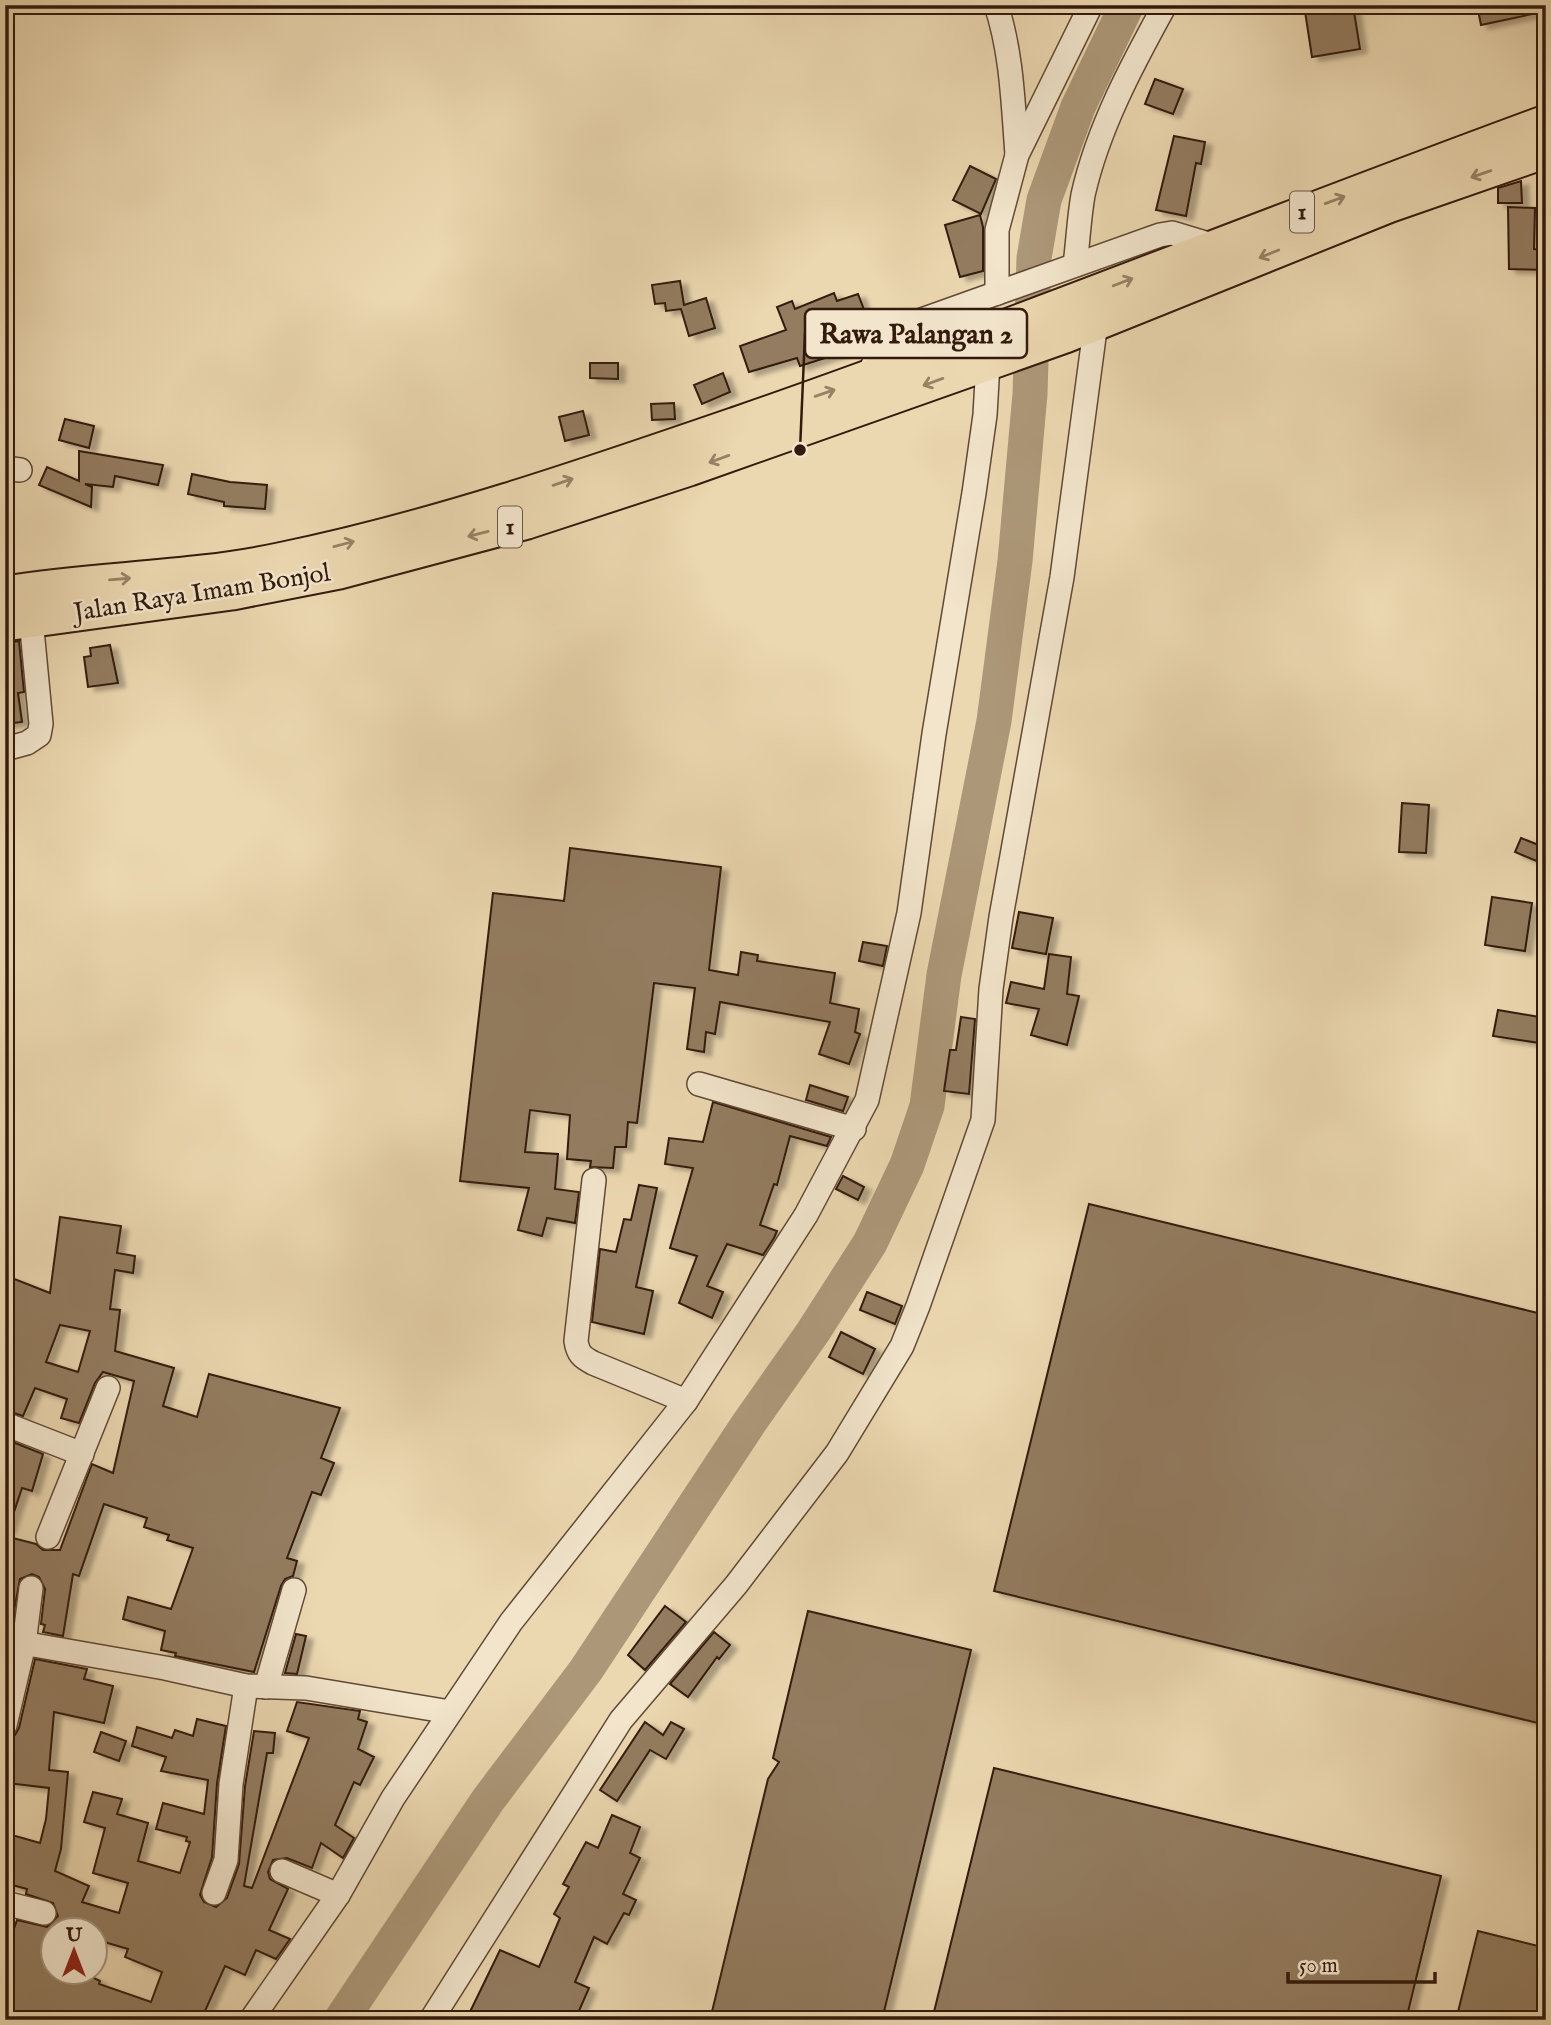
<svg xmlns="http://www.w3.org/2000/svg" width="1551" height="2025" font-family="'IM FELL English',serif">
	<style>
		.lines { fill: none; stroke-linecap: round; stroke-linejoin: round }
		.river { stroke: #ac9778; stroke-width: 35 }
		.building { fill: #937c61; stroke: #331a0c; stroke-width: 2; fill-rule: evenodd; filter: url(#shadow) }
		.minor-casing { stroke: #614935; stroke-width: 26 }
		.highway-casing { stroke: #331a0c; stroke-width: 37 }
		.minor { stroke: #f2e5cc; stroke-width: 23 }
		.highway { stroke: #ebd7b0; stroke-width: 33 }
		.oneway { stroke: #988266 }
		.labels { text-anchor: middle; dominant-baseline: central; stroke-width: 5; stroke-linejoin: round; paint-order: stroke }
		.shield { fill: #f2e5cc; stroke: #6c5746; stroke-width: 2 }
		.shield-label { font-size: 24px; font-weight: bold; fill: #331a0c }
		.street-label { font-size: 26px; fill: #331a0c; stroke: #f2e5cc }
		.leader { fill: none; stroke: #331a0c; stroke-width: 2.5 }
		.callout-dot { fill: #331a0c; stroke: #f2e5cc; stroke-width: 2.5 }
		.callout { fill: #f2e5cc; stroke: #331a0c; stroke-width: 2.5 }
		.callout-label { font-size: 28px; text-anchor: middle; font-weight: bold; fill: #331a0c }
	</style>
	<defs>
		<filter id="shadow"><feDropShadow dx="7" dy="4" stdDeviation="2" flood-color="#0004"/></filter>
	</defs>
	<rect width="100%" height="100%" fill="#ebd7b0"/>
	<filter id="stains"><feTurbulence type="fractalNoise" baseFrequency=".00286" numOctaves="4"/><feColorMatrix values="0 0 0 0 .2 0 0 0 0 .09 0 0 0 0 .02 0 0 0 .5 -.17"/></filter>
	<radialGradient id="worn" r=".72"><stop offset=".6" stop-color="#630" stop-opacity="0"/><stop offset="1" stop-color="#630" stop-opacity=".3"/></radialGradient>
	<g class="lines">
		<!-- river -->
		<path class="river" d="M341 2020 488 1800 586 1670 749 1423 813 1332 870 1243 907 1165 927 1106 944 975 994 721 1015 561 1030 394 1034 258 1044 200 1078 107 1127 5"/>
	</g>
	<!-- building -->
	<g class="building">
		<path d="M1304 5H1353L1360 49 1312 57Z"/>
		<path d="M1477 5H1542V12L1481 25Z"/>
		<path d="M1155 79 1183 89 1173 114 1145 104Z"/>
		<path d="M1174 136 1205 142 1201 164 1196 163 1186 216 1156 210Z"/>
		<path d="M970 166 996 179 981 214 953 200Z"/>
		<path d="M1521 181 1522 203H1498V188Z"/>
		<path d="M1508 207 1535 208 1534 249 1546 250V270L1509 269Z"/>
		<path d="M980 215 983 227V271L960 277 945 225Z"/>
		<path d="M680 281 684 305 706 298 715 328 689 336 681 309 666 311 665 303 655 304 652 285Z"/>
		<path d="M834 293 837 301 858 294 871 328 876 329 866 345 800 366 797 358 749 372 740 346 786 330 777 307 792 301 795 309Z"/>
		<path d="M590 363H618V379L590 378Z"/>
		<path d="M723 373 730 392 702 404 694 385Z"/>
		<path d="M674 403 675 419 652 420 651 404Z"/>
		<path d="M583 411 589 435 565 441 559 417Z"/>
		<path d="M65 419 94 426 89 448 59 440Z"/>
		<path d="M79 451 163 465 158 485 115 476 113 487 85 484 92 487 91 507 39 485 47 467 79 481Z"/>
		<path d="M192 474 230 482 267 485 265 509 224 506V502L188 494Z"/>
		<path d="M19 641 24 692 18 693 22 722 5 724V643Z"/>
		<path d="M110 645 118 683 88 687 84 657 91 656 90 648Z"/>
		<path d="M1402 803 1429 805 1426 853 1399 852Z"/>
		<path d="M1521 838 1546 848V865L1515 852Z"/>
		<path d="M570 848 721 867 709 970 738 975 741 952 758 955 757 961 835 973 830 1003 859 1009 855 1032 860 1034 849 1064 819 1054 830 1022 720 1002 715 1034 706 1032 704 1052 687 1049 695 988 654 983 637 1123 628 1122 626 1147H615L613 1168 590 1167 591 1161 567 1159 570 1115 530 1110 525 1152 558 1154 555 1189 579 1192 575 1223 547 1218 542 1236 518 1230 529 1188 460 1181 493 893 564 901Z"/>
		<path d="M1492 897 1532 903 1525 951 1485 945Z"/>
		<path d="M1019 912 1053 918 1046 954 1012 948Z"/>
		<path d="M863 942 887 946 883 966 859 961Z"/>
		<path d="M1049 954 1071 957 1067 994 1079 996 1067 1045 1031 1035 1039 1009 1006 1003 1011 982 1044 989Z"/>
		<path d="M1498 1010 1546 1018V1044L1493 1036Z"/>
		<path d="M961 1017 975 1019 969 1094 944 1091 950 1050H956Z"/>
		<path d="M810 1085 848 1097 843 1111 806 1100Z"/>
		<path d="M713 1102 831 1137 827 1146 790 1136 777 1185 774 1184 760 1225 777 1231 774 1238 763 1255 727 1244 707 1286 723 1292 712 1318 679 1303 697 1256 670 1248 693 1168 665 1164 669 1138 703 1142Z"/>
		<path d="M843 1176 864 1187 858 1200 836 1189Z"/>
		<path d="M639 1185 657 1188 636 1287 653 1291 644 1334 592 1322 600 1249 616 1252 624 1219 631 1220Z"/>
		<path d="M1089 1204 1546 1315V1725L994 1591Z"/>
		<path d="M60 1217 121 1226 117 1253 135 1256 133 1273 115 1270 110 1309 120 1310 115 1351 174 1368 163 1406 197 1417 209 1374 340 1408 321 1458 334 1463 321 1495 312 1492 287 1558 297 1561 293 1576 285 1579 281 1586 254 1672 175 1656 176 1653 161 1650 165 1631 123 1619 128 1597 171 1609 193 1548 167 1540 169 1535 144 1527 147 1518 104 1504 79 1576 73 1574 63 1636 43 1632 45 1625 41 1624 45 1589 39 1577 32 1574 20 1579 14 1611 5 1610V1536L36 1544 43 1550H60L92 1464 113 1473 134 1381 103 1372 95 1383 79 1423 61 1418 67 1399 35 1388 23 1416 5 1410V1295L12 1278 50 1293ZM60 1325 90 1331 78 1372 46 1362Z"/>
		<path d="M867 1292 902 1306 895 1324 860 1310Z"/>
		<path d="M841 1332 875 1349 863 1374 829 1357Z"/>
		<path d="M5 1439 43 1454 32 1491 22 1488 8 1530 5 1529Z"/>
		<path d="M665 1606 686 1622 645 1670 628 1655Z"/>
		<path d="M808 1611 971 1650 882 2020H710L768 1779 779 1762 773 1758Z"/>
		<path d="M714 1632 730 1645 719 1659 717 1657 688 1697 670 1684Z"/>
		<path d="M296 1634 306 1636 297 1674 285 1673Z"/>
		<path d="M35 1659 87 1669 84 1679 113 1686 104 1723 54 1712 49 1770 68 1772 61 1849 55 1871 89 1886 82 1902 119 1913 128 1883 93 1873 105 1828 84 1822 93 1792 122 1799 117 1814 148 1823 138 1861 180 1873 190 1842 186 1841 187 1837 156 1829 163 1803 204 1814 208 1780 161 1771 166 1757 132 1746 137 1727 172 1738 175 1730 193 1736 197 1719 226 1726 217 1783 212 1857 200 1895 204 1902 216 1907 227 1898 239 1864 245 1786 254 1731 275 1733 273 1753H267L244 1886 252 1888 309 1738 287 1731 297 1702 360 1711 358 1719 367 1722 358 1749 374 1757 360 1785 354 1782 335 1825 354 1838 343 1858 321 1843 312 1868 287 1858 273 1860 268 1872 270 1879 288 1889 269 1930 290 1939 276 1959 256 1950 245 1975 225 1966 201 2020H25L5 2012V1955L17 1920 47 1927 58 1916 53 1903 26 1894 27 1889 5 1883V1833L40 1843 46 1819 49 1788 7 1783 10 1760H5V1739L15 1735 19 1728ZM52 1930H94V1939L128 1949 125 1957 162 1972 151 2002 99 1984 100 1981 82 1972H52Z"/>
		<path d="M645 1722 663 1735 671 1722 684 1729 666 1759 650 1750 617 1801 600 1790Z"/>
		<path d="M101 1732 126 1741 119 1761 94 1752Z"/>
		<path d="M994 1768 1441 1876 1406 2020H932Z"/>
		<path d="M612 1815 640 1827 630 1853 640 1858 623 1894 636 1900 629 1915 624 1913 607 1944 594 1937 575 1982 589 1988 575 2020H466L500 1950 539 1967 560 1918 554 1914 569 1887 563 1884 586 1842 598 1848Z"/>
		<path d="M1478 1931 1546 1948V2020H1456Z"/>
	</g>
	<g class="lines">
		<defs>
			<g id="minor">
				<path d="M996 5C1012 53 1013 104 1017 154"/>
				<path d="M1075 265C1078 242 1079 218 1083 195 1098 128 1132 65 1165 5"/>
				<path d="M997 293V230L1017 155 1091 5"/>
				<path d="M868 378 882 342 902 327 1160 235 1172 233 1215 246"/>
				<path d="M5 468 20 470"/>
				<path d="M5 749 27 743 39 735 41 724 31 619"/>
				<path d="M699 1084 854 1129"/>
				<path d="M594 1180 576 1341C578 1354 582 1357 593 1363L686 1401"/>
				<path d="M5 1424 82 1454"/>
				<path d="M48 1537 108 1388"/>
				<path d="M5 1640 165 1668 246 1686 306 1688 450 1712"/>
				<path d="M266 1687 294 1590"/>
				<path d="M5 1725 24 1644 31 1588"/>
				<path d="M282 1871 338 1895"/>
				<path d="M214 1893 226 1860 231 1784 246 1686"/>
				<path d="M5 1903 44 1913"/>
				<path d="M251 2020 338 1895 393 1798 511 1622 686 1401 806 1215 867 1100 909 913 934 734 974 493 985 415 988 363"/>
				<path d="M431 2020 621 1720 736 1585 837 1453 902 1346 918 1306 983 1120 991 989 1001 917 1062 577 1096 322"/>
			</g>
			<g id="highway">
				<path d="M5 593C96 578 189 579 279 560 435 528 588 475 739 423 1010 329 1276 221 1546 122"/>
				<path d="M5 624 232 593 339 572 527 522 689 469 1065 336 1388 206 1546 151"/>
			</g>
		</defs>
		<!-- minor casing -->
		<use href="#minor" class="minor-casing"/>
		<!-- highway casing -->
		<use href="#highway" class="highway-casing"/>
		<!-- minor -->
		<use href="#minor" class="minor"/>
		<!-- highway -->
		<use href="#highway" class="highway"/>
	</g>
	<!-- one-way arrows -->
	<defs><path id="oneway-shaft" d="M-6 0H5M1.5-3L5.5 0L1.5 3" fill="none" stroke-width="1.6" stroke-linecap="round" stroke-linejoin="round" transform="scale(1.75)"/></defs>
	<g class="oneway">
		<use href="#oneway-shaft" transform="translate(1481 174) rotate(161)"/>
		<use href="#oneway-shaft" transform="translate(1335 200) rotate(-20)"/>
		<use href="#oneway-shaft" transform="translate(1269 254) rotate(158)"/>
		<use href="#oneway-shaft" transform="translate(1123 282) rotate(-21)"/>
		<use href="#oneway-shaft" transform="translate(933 382) rotate(160)"/>
		<use href="#oneway-shaft" transform="translate(825 393) rotate(-19)"/>
		<use href="#oneway-shaft" transform="translate(719 459) rotate(160)"/>
		<use href="#oneway-shaft" transform="translate(563 482) rotate(-19)"/>
		<use href="#oneway-shaft" transform="translate(478 534) rotate(166)"/>
		<use href="#oneway-shaft" transform="translate(344 544) rotate(-15)"/>
		<use href="#oneway-shaft" transform="translate(120 579) rotate(-5)"/>
	</g>
	<g class="labels">
		<!-- shield labels -->
		<g class="shield">
			<rect x="1290" y="191.5" width="24" height="41" rx="5"/>
			<rect x="498" y="506.5" width="24" height="41" rx="5"/>
		</g>
		<g class="shield-label">
			<text x="1302" y="212">1</text>
			<text x="510" y="527">1</text>
		</g>
		<!-- street labels -->
		<g class="street-label">
			<text transform="translate(202 593) rotate(-9)">Jalan Raya Imam Bonjol</text>
		</g>
	</g>
	<!-- callouts -->
	<path class="leader" d="M800 450L805 333"/>
	<circle class="callout-dot" cx="800" cy="450" r="7"/>
	<rect class="callout" x="805" y="309" width="222" height="49" rx="7"/>
	<g class="callout-label">
		<text x="916" y="343">Rawa Palangan 2</text>
	</g>
	<!-- margin -->
	<rect width="1551" height="2025" fill="none" stroke="#ebd7b0" stroke-width="28"/>
	<rect x="7" y="7" width="1537" height="2011" fill="none" stroke="#331a0c" stroke-width="3.5"/>
	<rect x="14" y="14" width="1523" height="1997" fill="none" stroke="#331a0c" stroke-width="2"/>
	<!-- north arrow -->
	<g transform="translate(74 1951)"><circle r="33" fill="#f2e5cc" stroke="#a6947f" stroke-width="2"/>
	<path d="M0-5L12 26L0 18L-12 26Z" fill="#8f2418"/>
	<text y="-10" font-size="19" font-weight="bold" text-anchor="middle" fill="#331a0c">U</text>
	</g>
	<!-- scale -->
	<path d="M1288 1972v10h147v-10" fill="none" stroke="#331a0c" stroke-width="3.5"/>
	<text x="1299" y="1972" font-size="21" fill="#331a0c" stroke="#f2e5cc" stroke-width="5" paint-order="stroke">50 m</text>
	<rect width="100%" height="100%" filter="url(#stains)"/>
	<rect width="100%" height="100%" fill="url(#worn)"/>
</svg>
